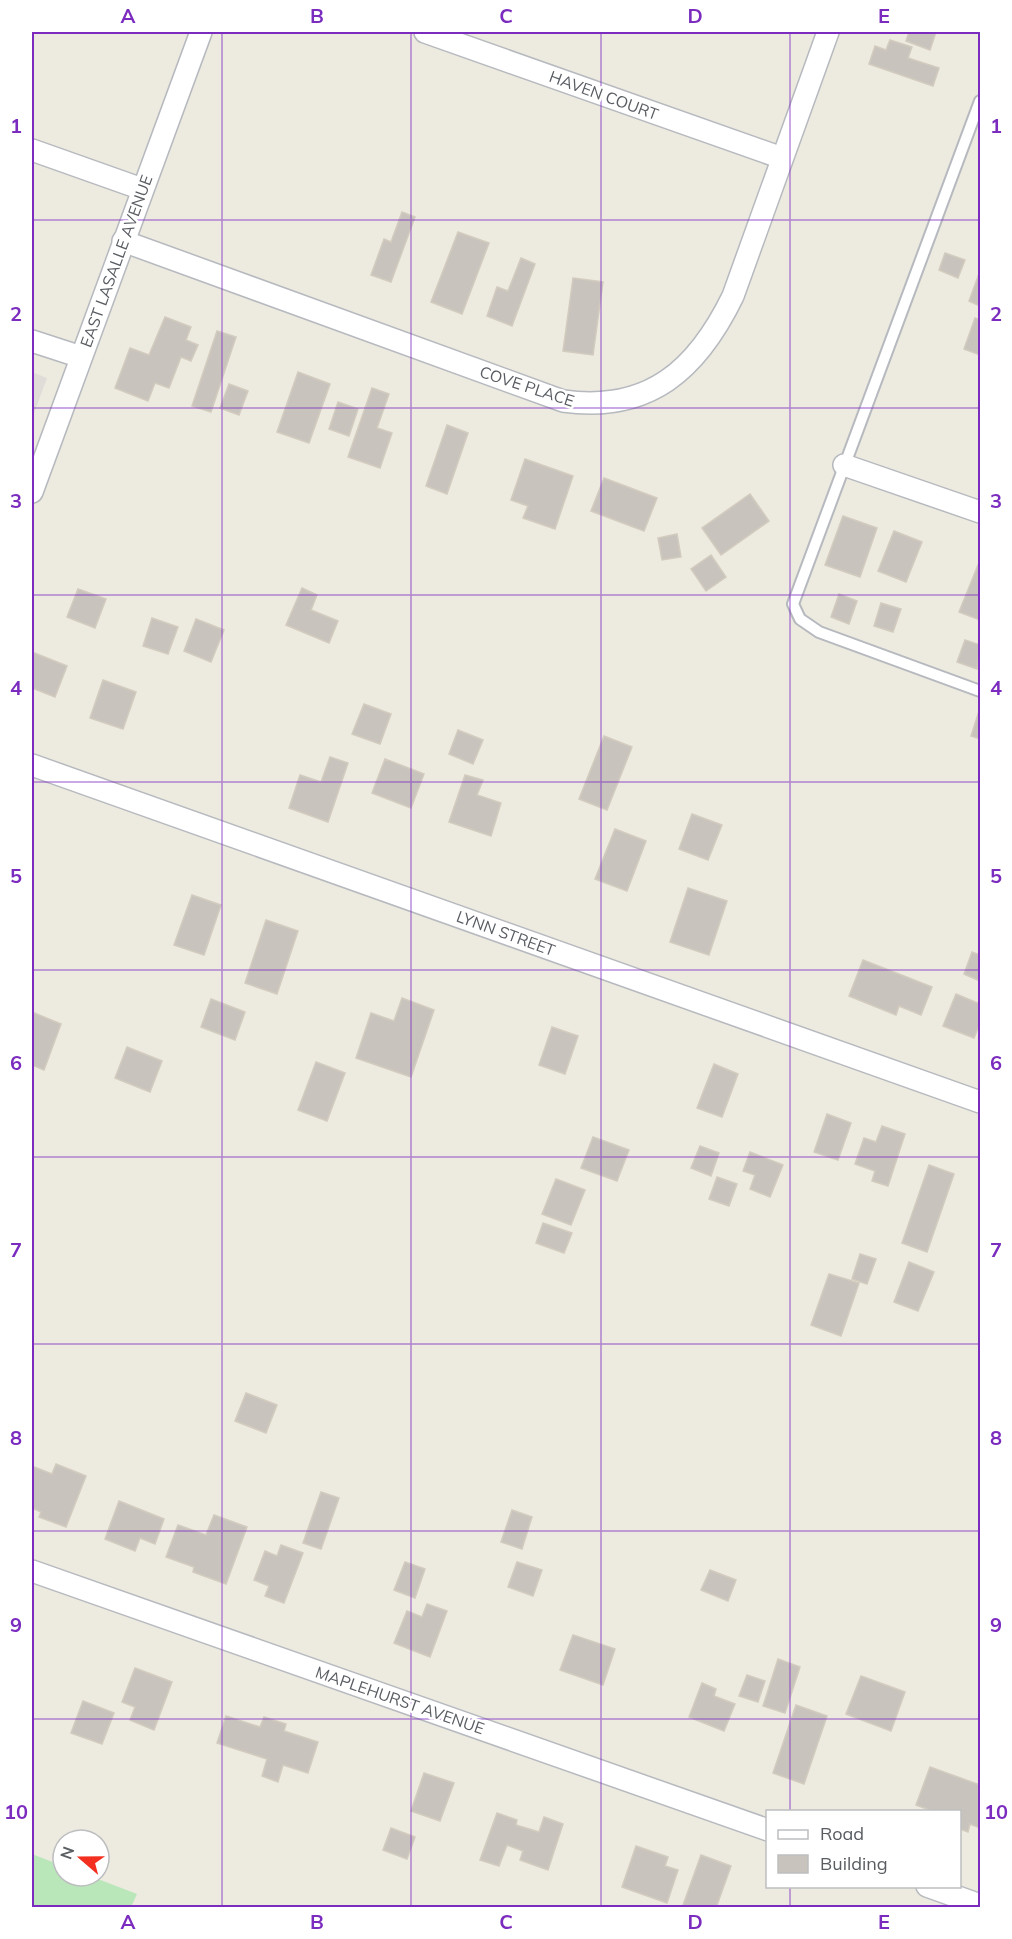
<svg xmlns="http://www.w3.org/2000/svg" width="1012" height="1939" font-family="Mulish,sans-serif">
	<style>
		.industrial { fill: #e0ddd8 }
		.green { fill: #bae7ba }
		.building { fill: #c8c4bd; stroke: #d2cbbe; stroke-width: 1.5 }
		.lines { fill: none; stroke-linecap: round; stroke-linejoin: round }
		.lane-casing { stroke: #b6b9be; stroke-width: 14 }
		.street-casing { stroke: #b6b9be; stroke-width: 24 }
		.lane { stroke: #fff; stroke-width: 10 }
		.street { stroke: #fff; stroke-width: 21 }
		.grid { fill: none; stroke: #7b2cbf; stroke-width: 1.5; stroke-opacity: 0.55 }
		.labels { text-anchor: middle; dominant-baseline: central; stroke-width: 5; stroke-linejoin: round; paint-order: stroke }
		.street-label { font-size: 16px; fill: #595d62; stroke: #fff }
		.neatline { fill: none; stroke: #7b2cbf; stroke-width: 2 }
		.grid-label { font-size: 20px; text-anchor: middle; font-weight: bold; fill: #7b2cbf }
	</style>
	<rect width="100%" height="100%" fill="#edeae0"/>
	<!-- industrial -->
	<path class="industrial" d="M32 372 47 378 32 419Z"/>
	<!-- green -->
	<path class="green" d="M32 1854 63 1866V1876H90L137 1894 131 1907H32Z"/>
	<!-- building -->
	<g class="building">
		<path d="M909 32H936L930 50 906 41Z"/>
		<path d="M890 40 912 47 908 58 939 68 933 86 869 64 875 46 886 50Z"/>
		<path d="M402 212 415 217 391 282 371 275 384 239 391 242Z"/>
		<path d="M458 232 489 243 462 314 431 302Z"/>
		<path d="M945 253 965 260 958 278 939 270Z"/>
		<path d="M521 258 535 264 512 326 487 316 497 287 508 291Z"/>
		<path d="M980 271V306L969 301Z"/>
		<path d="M573 278 603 282 593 355 563 351Z"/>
		<path d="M165 317 191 327 186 340 198 345 191 361 181 357 169 388 155 383 148 401 115 388 130 348 149 355Z"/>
		<path d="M975 318 980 320V355L964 349Z"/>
		<path d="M217 331 236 337 211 412 192 406Z"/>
		<path d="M298 372 330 384 309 443 277 432Z"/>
		<path d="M229 384 248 391 239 415 220 408Z"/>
		<path d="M372 388 389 394 377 428 392 433 380 468 348 457Z"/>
		<path d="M338 402 358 409 349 436 329 429Z"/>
		<path d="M447 425 468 433 447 494 426 486Z"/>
		<path d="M525 459 573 476 555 529 523 518 528 506 511 500Z"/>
		<path d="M604 478 657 498 644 531 591 511Z"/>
		<path d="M750 494 769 521 721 555 702 528Z"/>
		<path d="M843 516 877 528 860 577 825 565Z"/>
		<path d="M894 531 922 542 906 582 878 571Z"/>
		<path d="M677 534 681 557 662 560 658 538Z"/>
		<path d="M711 555 726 577 706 591 691 569Z"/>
		<path d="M978 565 980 566V620L959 612Z"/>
		<path d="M302 588 317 595 311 610 338 621 329 643 286 625Z"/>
		<path d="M78 589 106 599 95 628 67 617Z"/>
		<path d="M839 594 857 601 849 624 831 617Z"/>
		<path d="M881 603 901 609 893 632 874 626Z"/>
		<path d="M152 618 178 627 168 654 143 646Z"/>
		<path d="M196 619 224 630 211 662 184 651Z"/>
		<path d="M965 640 980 645 977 669 957 662Z"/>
		<path d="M32 652 67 666 55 697 32 688Z"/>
		<path d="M103 680 136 692 123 729 90 718Z"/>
		<path d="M364 704 391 714 380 744 352 734Z"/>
		<path d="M980 708V739L971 736Z"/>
		<path d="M458 730 483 740 473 764 449 754Z"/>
		<path d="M604 736 632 747 607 810 579 799Z"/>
		<path d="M330 757 348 763 328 822 289 808 300 775 321 782Z"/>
		<path d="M385 759 424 774 411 808 372 793Z"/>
		<path d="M465 775 483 780 477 795 501 803 491 836 449 822Z"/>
		<path d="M692 814 722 825 708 860 679 849Z"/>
		<path d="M615 829 646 841 627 891 595 879Z"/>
		<path d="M688 888 727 901 709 955 670 942Z"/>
		<path d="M192 895 221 905 204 955 174 945Z"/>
		<path d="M266 920 298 931 277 994 245 983Z"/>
		<path d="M972 952 980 955V981L964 974Z"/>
		<path d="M863 960 932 987 921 1015 899 1006 896 1015 849 996Z"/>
		<path d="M956 994 980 1004V1023L974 1038 943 1026Z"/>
		<path d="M402 998 434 1010 411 1077 356 1058 371 1013 394 1021Z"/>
		<path d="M211 999 245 1012 235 1040 201 1027Z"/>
		<path d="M32 1012 61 1024 44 1070 32 1065Z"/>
		<path d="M552 1027 578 1036 565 1074 539 1065Z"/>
		<path d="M127 1047 162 1061 150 1092 115 1078Z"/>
		<path d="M316 1062 345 1073 327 1121 298 1110Z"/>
		<path d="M714 1064 738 1074 722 1117 697 1108Z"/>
		<path d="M827 1114 851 1123 838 1160 814 1152Z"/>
		<path d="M882 1126 905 1134 888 1186 872 1181 875 1171 855 1164 864 1138 876 1142Z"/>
		<path d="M593 1137 629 1150 617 1181 581 1168Z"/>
		<path d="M700 1146 719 1153 711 1176 691 1168Z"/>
		<path d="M750 1152 783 1165 770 1197 750 1189 755 1175 743 1171Z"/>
		<path d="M929 1165 954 1174 927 1252 902 1243Z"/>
		<path d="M717 1177 737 1184 729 1206 709 1199Z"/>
		<path d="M556 1179 585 1190 571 1225 542 1214Z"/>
		<path d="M543 1223 572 1233 564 1253 536 1243Z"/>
		<path d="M860 1254 876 1259 867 1284 852 1279Z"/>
		<path d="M909 1262 934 1272 918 1311 894 1302Z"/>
		<path d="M829 1274 859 1283 841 1336 811 1325Z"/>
		<path d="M246 1393 277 1405 266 1433 235 1421Z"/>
		<path d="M56 1464 86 1476 66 1527 39 1517 41 1512 32 1508V1466L52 1474Z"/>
		<path d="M321 1492 339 1498 321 1549 303 1543Z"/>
		<path d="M119 1501 164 1519 155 1544 140 1538 135 1551 105 1539Z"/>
		<path d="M512 1510 532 1517 522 1549 501 1542Z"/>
		<path d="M214 1515 247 1527 226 1584 193 1572 194 1567 166 1557 178 1525 206 1535Z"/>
		<path d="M281 1545 303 1553 284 1603 265 1596 269 1586 254 1580 265 1551 277 1556Z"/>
		<path d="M405 1562 425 1569 415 1598 394 1590Z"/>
		<path d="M517 1562 542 1570 533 1596 508 1587Z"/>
		<path d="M710 1570 736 1580 728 1601 701 1590Z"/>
		<path d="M427 1604 447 1611 430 1657 394 1643 407 1611 422 1617Z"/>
		<path d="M573 1635 615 1649 603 1685 560 1670Z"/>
		<path d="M778 1659 800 1667 785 1713 763 1706Z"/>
		<path d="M135 1668 172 1682 154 1730 130 1720 135 1707 122 1702Z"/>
		<path d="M747 1675 765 1681 758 1702 739 1696Z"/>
		<path d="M861 1676 905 1692 891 1731 846 1714Z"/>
		<path d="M702 1683 716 1689 714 1696 735 1704 724 1731 689 1717Z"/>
		<path d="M83 1701 114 1713 102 1744 71 1733Z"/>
		<path d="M796 1705 827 1716 804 1784 773 1773Z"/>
		<path d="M226 1716 260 1727 264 1717 286 1724 284 1731 318 1742 308 1773 283 1765 278 1782 262 1776 267 1759 217 1743Z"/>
		<path d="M930 1767 980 1785V1828L970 1824 968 1832 960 1829V1812H935L916 1805Z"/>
		<path d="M424 1773 454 1783 440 1821 411 1811Z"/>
		<path d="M497 1813 517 1820 516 1825 539 1832 544 1817 563 1824 548 1870 520 1860 523 1851 507 1845 499 1866 480 1860Z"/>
		<path d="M391 1828 415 1837 407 1859 383 1850Z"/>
		<path d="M636 1846 668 1857 665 1866 678 1870 667 1903 622 1887Z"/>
		<path d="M701 1855 731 1866 716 1908H682Z"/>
	</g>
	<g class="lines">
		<defs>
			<path id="lane" d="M980 101 793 604 800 619 819 632 980 691"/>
			<g id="street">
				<path d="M425 32 782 158"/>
				<path d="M32 150 142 189"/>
				<path d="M123 241 563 401C649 413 697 370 733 296L828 32"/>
				<path d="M32 341 81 357"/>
				<path d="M844 465 980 512"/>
				<path d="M32 492 201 32"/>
				<path d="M32 765 980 1102"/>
				<path d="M32 1571 768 1830"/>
				<path d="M927 1886 980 1905"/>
			</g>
		</defs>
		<!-- lane casing -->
		<use href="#lane" class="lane-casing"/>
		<!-- street casing -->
		<use href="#street" class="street-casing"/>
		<!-- lane -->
		<use href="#lane" class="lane"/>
		<!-- street -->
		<use href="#street" class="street"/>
	</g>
	<!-- grid -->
	<path class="grid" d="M222 32V1908M411 32V1908M601 32V1908M790 32V1812M32 220H980M32 408H980M32 595H980M32 782H980M32 970H980M32 1157H980M32 1344H980M32 1531H980M32 1719H980M790 1886V1908"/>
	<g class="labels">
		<!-- street labels -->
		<g class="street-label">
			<text transform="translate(604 95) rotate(20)">HAVEN COURT</text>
			<text transform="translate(116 261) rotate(-70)">EAST LASALLE AVENUE</text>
			<text transform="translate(527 386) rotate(18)">COVE PLACE</text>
			<text transform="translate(506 933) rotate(20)">LYNN STREET</text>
			<text transform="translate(400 1700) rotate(19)">MAPLEHURST AVENUE</text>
		</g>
	</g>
	<!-- border -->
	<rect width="1012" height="1939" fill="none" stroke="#ffffff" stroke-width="66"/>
	<!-- legend -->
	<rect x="766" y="1810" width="195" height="78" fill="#ffffff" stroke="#bdbec0" stroke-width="1.5"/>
	<rect x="778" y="1830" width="30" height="9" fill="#ffffff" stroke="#bdbec0" stroke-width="1.5"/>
	<text x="820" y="1840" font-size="18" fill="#595d62">Road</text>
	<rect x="778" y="1855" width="30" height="18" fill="#c8c4bd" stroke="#bdbec0" stroke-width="1.5"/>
	<text x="820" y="1870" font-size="18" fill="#595d62">Building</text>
	<!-- north arrow -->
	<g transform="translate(81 1858) rotate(290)"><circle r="28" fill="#ffffff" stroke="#bdbec0" stroke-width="1.5"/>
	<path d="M0-4.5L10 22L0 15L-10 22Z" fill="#f32f20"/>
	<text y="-9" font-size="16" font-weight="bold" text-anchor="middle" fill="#595d62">N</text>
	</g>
	<rect x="33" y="33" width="946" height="1873" class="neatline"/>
	<g class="grid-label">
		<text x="128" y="23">A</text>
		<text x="317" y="23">B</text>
		<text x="506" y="23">C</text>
		<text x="695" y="23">D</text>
		<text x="884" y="23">E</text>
		<text x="16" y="133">1</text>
		<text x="996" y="133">1</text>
		<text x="16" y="321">2</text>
		<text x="996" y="321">2</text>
		<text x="16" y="508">3</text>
		<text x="996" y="508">3</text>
		<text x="16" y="695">4</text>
		<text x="996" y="695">4</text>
		<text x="16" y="883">5</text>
		<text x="996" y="883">5</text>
		<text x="16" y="1070">6</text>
		<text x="996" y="1070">6</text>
		<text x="16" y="1257">7</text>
		<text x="996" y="1257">7</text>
		<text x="16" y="1445">8</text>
		<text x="996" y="1445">8</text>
		<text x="16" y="1632">9</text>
		<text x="996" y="1632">9</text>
		<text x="16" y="1819">10</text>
		<text x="996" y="1819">10</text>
		<text x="128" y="1929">A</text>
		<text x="317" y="1929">B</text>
		<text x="506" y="1929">C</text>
		<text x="695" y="1929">D</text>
		<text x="884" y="1929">E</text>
	</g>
</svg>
